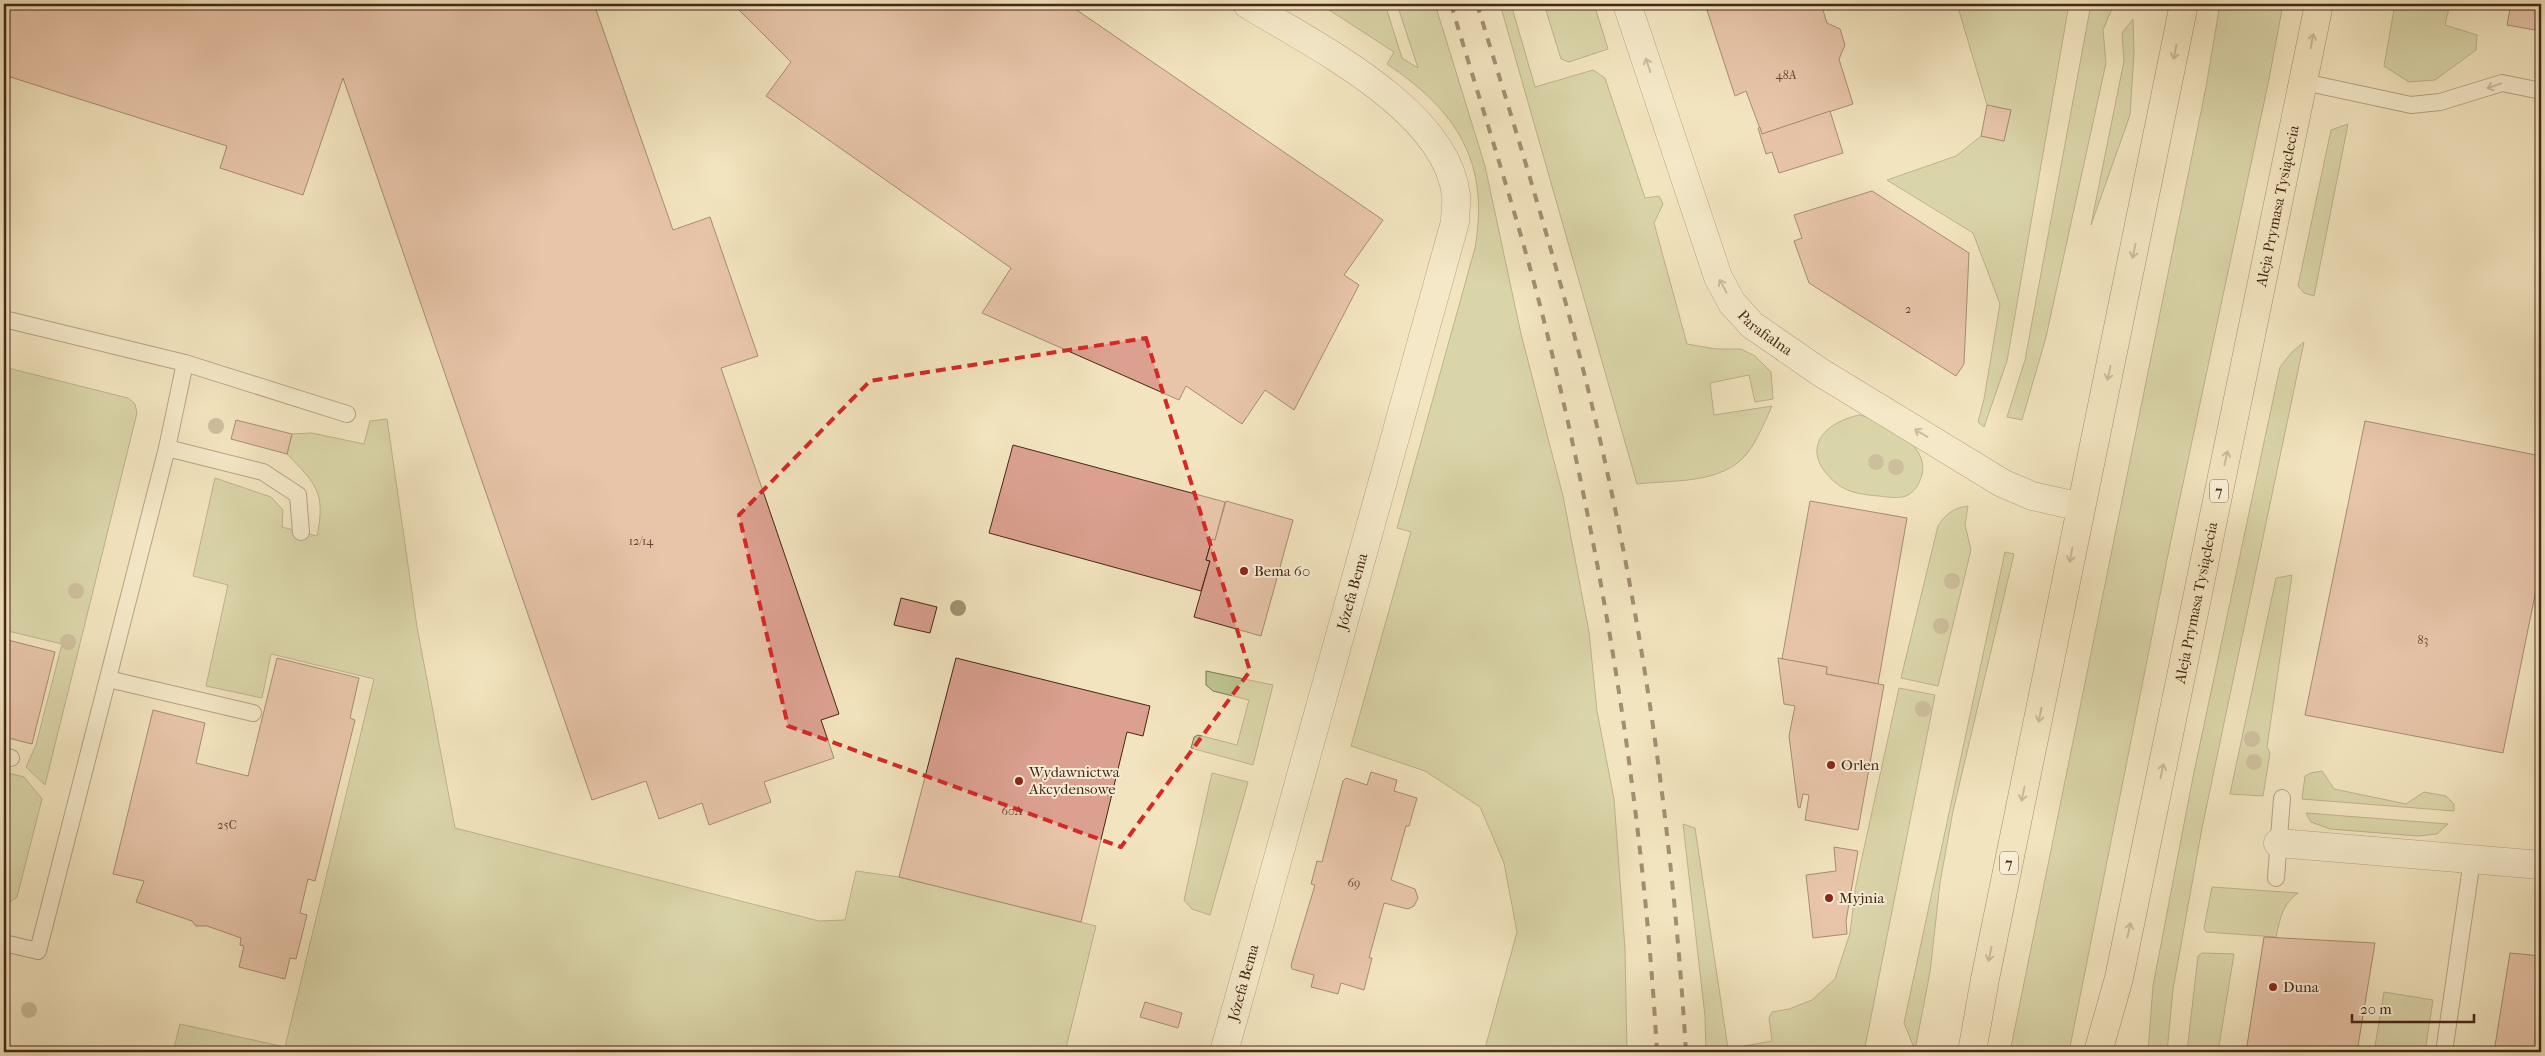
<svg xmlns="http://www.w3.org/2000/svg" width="2545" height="1056" font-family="'IM FELL French Canon',serif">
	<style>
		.green { fill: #bcc490; stroke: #807654 }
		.building { fill: #dba090; stroke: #452717 }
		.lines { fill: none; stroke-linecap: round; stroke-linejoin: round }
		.lane-casing { stroke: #705641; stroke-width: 18 }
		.street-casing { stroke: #705641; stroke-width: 29 }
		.primary-casing { stroke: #452717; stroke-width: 29 }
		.lane { stroke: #f7edd5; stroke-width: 16 }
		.street { stroke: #f7edd5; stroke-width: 28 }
		.primary { stroke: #f2e4be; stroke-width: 28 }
		.rail { stroke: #452717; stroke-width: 4; stroke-dasharray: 9 9; stroke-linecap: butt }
		.tree { fill: #a39273 }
		.oneway { stroke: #9c866a }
		.oneway2 { stroke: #9e8a76 }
		.marked { fill: none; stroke: #d62828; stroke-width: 4; stroke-dasharray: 10 6; stroke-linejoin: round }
		.poi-dot { fill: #8f2418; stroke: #f7edd5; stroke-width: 2 }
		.labels { text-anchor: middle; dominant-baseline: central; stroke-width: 4; stroke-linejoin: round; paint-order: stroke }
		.number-label { font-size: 12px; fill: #6a4535 }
		.shield { fill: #f7edd5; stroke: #7a6250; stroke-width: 1 }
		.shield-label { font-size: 14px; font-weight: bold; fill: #452717 }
		.street-label { font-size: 15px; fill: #452717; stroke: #f7edd5 }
		.poi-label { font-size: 15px; fill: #452717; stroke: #f7edd5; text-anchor: start }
	</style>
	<rect width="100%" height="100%" fill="#f2e4be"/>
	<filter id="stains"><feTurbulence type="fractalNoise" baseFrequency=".004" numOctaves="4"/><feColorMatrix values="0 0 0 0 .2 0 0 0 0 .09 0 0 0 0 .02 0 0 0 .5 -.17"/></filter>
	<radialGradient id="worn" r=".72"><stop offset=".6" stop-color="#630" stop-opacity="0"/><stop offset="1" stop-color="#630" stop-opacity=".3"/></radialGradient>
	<!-- green -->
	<g class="green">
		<path d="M1320 4H1385L1402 58 1418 68 1397 4H1435L1485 166 1521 334 1563 496 1589 632 1597 711 1614 799 1625 949 1627 1052H1484L1517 932 1504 863 1480 807 1425 771 1351 746 1411 532 1397 528 1475 248C1490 162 1457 111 1387 64L1394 52Z"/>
		<path d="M1500 4H1511L1535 87 1593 70 1605 78 1645 198 1659 196 1663 204 1654 223 1687 344 1716 349H1741L1755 356 1771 372 1773 399 1755 402 1749 375 1710 383 1714 415 1772 406C1765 421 1754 449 1741 460 1714 484 1671 480 1637 484Z"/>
		<path d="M1544 4H1594L1608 49 1569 62 1561 59Z"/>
		<path d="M1957 4H2069L2007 361 1984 427 1978 422 1984 399 2000 304 1973 233 1887 180 1956 156 1981 136 2004 141 2011 110 1987 105Z"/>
		<path d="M2091 4H2114L2103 30 2106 63 2046 337 2022 420 2007 417 2025 360Z"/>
		<path d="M2220 4H2283L2269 79 2171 540 2069 1052H2010L2206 87Z"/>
		<path d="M2395 4H2450L2445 25 2477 35 2476 50 2435 80 2409 82 2384 66Z"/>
		<path d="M2133 19 2134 53 2130 115 2091 225 2124 61 2122 33Z"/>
		<path d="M2348 124 2314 296 2304 293 2298 286 2331 130Z"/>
		<path d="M2304 342 2202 828 2173 989 2167 1052H2148L2153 986 2193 777 2280 367 2292 352Z"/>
		<path d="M4 367 128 398 135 404 137 413 45 785 26 767 36 745 62 644 4 630Z"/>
		<path d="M1859 415C1884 420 1930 445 1922 475 1919 484 1915 492 1906 496 1898 499 1888 497 1879 496 1865 495 1847 493 1836 483 1800 453 1819 424 1859 415Z"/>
		<path d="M387 419 417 627 455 828 819 921 845 920 856 871 899 877 1096 926 1065 1052H173L180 1024 285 1047 374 679 271 654 262 698 206 686 228 585 193 576 215 478 271 497 283 510 282 527 317 536C326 492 316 484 287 454L292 434 312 433 364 444 370 421Z"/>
		<path d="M1968 506 1965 525 1971 550 1938 686 1901 678 1938 526C1946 514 1953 508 1968 506Z"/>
		<path d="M2005 552 2014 554 1953 811 1940 883 1930 972 1915 1050 1904 1023Z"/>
		<path d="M2292 575 2267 747 2270 753 2263 796 2230 794 2276 578Z"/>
		<path d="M1206 671 1273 685 1253 765 1191 748 1194 737 1198 735 1237 745 1249 700 1213 691 1206 685Z"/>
		<path d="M1899 688 1935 695 1864 1052H1706L1705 1016 1683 824 1695 828 1728 1049 1772 1041 1769 1018 1772 1012 1789 1009 1812 1000 1835 979 1850 933 1856 885Z"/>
		<path d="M2322 771 2334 789 2406 804 2424 792 2446 796 2454 804V811L2302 799 2305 776 2311 773Z"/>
		<path d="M4 772 24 777 42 799 17 897 4 906Z"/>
		<path d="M1212 773 1248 782 1210 915 1192 909 1184 900Z"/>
		<path d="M2306 813 2448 824 2437 834 2418 836 2330 829 2311 822Z"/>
		<path d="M2212 887 2298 893C2282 905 2280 919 2276 937L2206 932 2204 928Z"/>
		<path d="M2202 953 2234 954 2218 1052H2187L2198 956Z"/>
		<path d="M2384 992 2433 1000 2425 1052H2374Z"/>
	</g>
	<!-- building -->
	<g class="building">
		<path d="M4 4H594L673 230 710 217 758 356 721 368 839 714 821 720 834 758 764 782 771 802 709 825 702 803 659 819 646 781 592 800 343 78 303 195 220 168 227 146 4 75Z"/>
		<path d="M743 4H1068L1383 220 1344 275 1359 285 1294 410 1265 390 1242 424 1186 386 1179 400 982 313 1011 268 766 96 791 62 738 9Z"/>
		<path d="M1705 4H1821L1827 23 1840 29 1845 45 1839 59 1853 104 1762 134 1746 91 1735 96Z"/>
		<path d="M2511 4H2541V31L2507 25Z"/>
		<path d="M1987 105 2011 110 2004 141 1981 136Z"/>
		<path d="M1830 111 1843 153 1779 173 1772 152 1766 154 1758 128 1760 127 1762 134Z"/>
		<path d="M1872 191 1969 253 1964 364 1956 376 1809 283 1794 241 1802 238 1794 215Z"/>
		<path d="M236 420 292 434 287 454 231 439Z"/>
		<path d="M2365 421 2541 456V565L2503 753 2305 715Z"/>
		<path d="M1013 445 1225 502 1215 540 1212 539 1206 560 1210 561 1201 591 989 533Z"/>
		<path d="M1226 501 1293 520 1261 636 1194 617 1210 561 1206 560 1212 539 1215 540Z"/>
		<path d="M1810 501 1907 518 1878 684 1826 674 1827 667 1782 659Z"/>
		<path d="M901 598 937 607 930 633 894 625Z"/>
		<path d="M4 639 55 652 32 744 4 737Z"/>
		<path d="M277 658 359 678 350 718 355 720 315 881 308 879 300 913 307 915 296 959 290 958 285 979 239 967 244 946 240 945 241 938 207 926H196L192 921 136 902 144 881 113 874 153 710 205 723 196 763 248 776Z"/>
		<path d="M956 658 1150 706 1143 736 1127 732 1081 922 899 877Z"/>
		<path d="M1778 658 1827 667 1826 674 1884 685 1858 830 1805 820 1809 795 1803 794 1800 808 1798 807 1789 736 1795 706 1784 704Z"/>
		<path d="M1371 772 1397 780 1394 791 1417 798 1409 826H1406L1391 880 1415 889 1418 898 1414 906 1408 909 1384 903 1369 958H1372L1364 990 1341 983 1338 994 1311 987 1314 975 1292 969 1291 965 1315 885 1311 884 1317 861 1322 862 1343 781 1346 778 1367 785Z"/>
		<path d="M1834 847 1858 851 1846 921 1847 934 1813 938 1806 875 1836 871Z"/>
		<path d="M2264 937 2375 943 2357 1052H2246Z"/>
		<path d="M2510 953 2541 956V1052H2494Z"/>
		<path d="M1145 1002 1182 1013 1178 1028 1140 1017Z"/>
	</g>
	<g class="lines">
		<defs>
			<g id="lane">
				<path d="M2304 82 2411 105 2440 102 2502 83 2541 91"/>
				<path d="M4 319 185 363 347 414"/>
				<path d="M167 448 263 472 298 495 301 532"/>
				<path d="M108 679 253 713"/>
				<path d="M4 756 11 758"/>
				<path d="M2276 878 2282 798"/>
				<path d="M4 943 38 951 167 448 185 363"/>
				<path d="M2444 1052 2472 860"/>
			</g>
			<g id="street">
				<path id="s1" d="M1627 4 1718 277 1732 303 1752 325 1820 372 2002 483 2032 496 2081 507"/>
				<path d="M2278 843 2541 865"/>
				<path id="s2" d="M1224 1052 1455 222C1455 213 1457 203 1456 195 1446 109 1313 45 1247 4"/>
			</g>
			<g id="primary">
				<path d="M1972 1052 1985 979 2184 4"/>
				<path id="s3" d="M2098 1052 2119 978 2319 4"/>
			</g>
		</defs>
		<!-- lane casing -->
		<use href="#lane" class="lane-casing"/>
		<!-- street casing -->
		<use href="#street" class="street-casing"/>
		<!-- primary casing -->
		<use href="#primary" class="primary-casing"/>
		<!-- lane -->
		<use href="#lane" class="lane"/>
		<!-- street -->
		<use href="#street" class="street"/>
		<!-- primary -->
		<use href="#primary" class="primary"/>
		<!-- rail -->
		<g class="rail">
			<path d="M1451 4C1483 112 1519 220 1546 329 1605 567 1643 808 1657 1052"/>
			<path d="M1477 4C1519 141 1562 278 1595 418 1644 626 1673 839 1686 1052"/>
		</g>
	</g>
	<!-- trees -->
	<g class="tree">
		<circle cx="216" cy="426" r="8"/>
		<circle cx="1876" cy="462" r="8"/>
		<circle cx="1896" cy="467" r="8"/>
		<circle cx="1952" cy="581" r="8"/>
		<circle cx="76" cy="591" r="8"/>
		<circle cx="958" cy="608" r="8"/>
		<circle cx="1941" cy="626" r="8"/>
		<circle cx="68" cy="642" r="8"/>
		<circle cx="1923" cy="709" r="8"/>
		<circle cx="2252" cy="739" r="8"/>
		<circle cx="2254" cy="762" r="8"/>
		<circle cx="29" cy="1010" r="8"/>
	</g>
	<!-- one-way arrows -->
	<defs><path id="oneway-shaft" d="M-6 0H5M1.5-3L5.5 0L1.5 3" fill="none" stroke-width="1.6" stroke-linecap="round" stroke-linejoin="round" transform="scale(1.25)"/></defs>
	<g class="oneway">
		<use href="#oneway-shaft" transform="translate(2312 41) rotate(-79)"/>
		<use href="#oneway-shaft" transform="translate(2175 52) rotate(101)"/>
		<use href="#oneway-shaft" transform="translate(2134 251) rotate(102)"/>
		<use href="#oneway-shaft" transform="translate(2109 373) rotate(102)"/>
		<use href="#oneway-shaft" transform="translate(2226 458) rotate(-78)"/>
		<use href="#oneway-shaft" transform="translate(2071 555) rotate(101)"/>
		<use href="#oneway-shaft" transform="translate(2040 715) rotate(101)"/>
		<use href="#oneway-shaft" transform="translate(2162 771) rotate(-78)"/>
		<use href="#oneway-shaft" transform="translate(2023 794) rotate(102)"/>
		<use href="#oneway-shaft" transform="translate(2129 930) rotate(-78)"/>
		<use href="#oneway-shaft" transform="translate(1990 954) rotate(102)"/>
	</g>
	<g class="oneway2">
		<use href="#oneway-shaft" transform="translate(1648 65) rotate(-108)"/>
		<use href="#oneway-shaft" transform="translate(2494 86) rotate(160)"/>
		<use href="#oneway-shaft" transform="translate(1723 286) rotate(-118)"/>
		<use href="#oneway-shaft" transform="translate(1921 433) rotate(-149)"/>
	</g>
	<!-- marked area -->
	<path d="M0 0H2545V1056H0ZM1146 338 1250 671 1121 847 788 726 739 515 870 381Z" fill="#f2e4be" fill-opacity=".55" fill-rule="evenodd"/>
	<path class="marked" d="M1146 338 1250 671 1121 847 788 726 739 515 870 381Z"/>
	<!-- markers -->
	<g class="poi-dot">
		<circle cx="1244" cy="571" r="5"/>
		<circle cx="1831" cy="765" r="5"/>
		<circle cx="1019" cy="781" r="5"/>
		<circle cx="1829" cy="898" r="5"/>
		<circle cx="2273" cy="987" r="5"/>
	</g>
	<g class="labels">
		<!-- number labels -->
		<g class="number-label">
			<text x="1786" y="75">48A</text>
			<text x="1908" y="309">2</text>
			<text x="641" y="541">12/14</text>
			<text x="2423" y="640">83</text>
			<text x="1012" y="811">60A</text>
			<text x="227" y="825">25C</text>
			<text x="1354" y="883">69</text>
		</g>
		<!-- shield labels -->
		<g class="shield">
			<rect x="2210" y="479.5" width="18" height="23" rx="4"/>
			<rect x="2000" y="851.5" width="18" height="23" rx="4"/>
		</g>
		<g class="shield-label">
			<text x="2219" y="491">7</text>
			<text x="2009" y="863">7</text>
		</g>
		<!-- street labels -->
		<g class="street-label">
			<text stroke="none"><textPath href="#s3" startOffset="865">Aleja Prymasa Tysiąclecia</textPath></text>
			<text stroke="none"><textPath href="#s1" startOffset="362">Parafialna</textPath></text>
			<text stroke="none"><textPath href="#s2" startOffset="478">Józefa Bema</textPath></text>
			<text stroke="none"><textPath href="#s3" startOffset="460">Aleja Prymasa Tysiąclecia</textPath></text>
			<text stroke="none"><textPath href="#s2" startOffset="72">Józefa Bema</textPath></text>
		</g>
		<!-- poi labels -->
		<g class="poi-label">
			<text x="1254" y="571">Bema 60</text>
			<text x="1841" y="765">Orlen</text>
			<text x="1029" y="772">Wydawnictwa<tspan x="1029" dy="17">Akcydensowe</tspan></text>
			<text x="1839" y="898">Myjnia</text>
			<text x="2283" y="987">Duna</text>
		</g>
	</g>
	<!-- margin -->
	<rect width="2545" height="1056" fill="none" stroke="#f2e4be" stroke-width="20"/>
	<rect x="5" y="5" width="2535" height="1046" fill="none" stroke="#452717" stroke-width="2.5"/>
	<rect x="10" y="10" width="2525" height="1036" fill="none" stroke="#452717"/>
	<!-- scale -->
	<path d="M2352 1014v8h122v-8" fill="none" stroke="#452717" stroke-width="2.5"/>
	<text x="2360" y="1014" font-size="15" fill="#452717" stroke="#f7edd5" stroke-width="4" paint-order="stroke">20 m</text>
	<rect width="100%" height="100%" filter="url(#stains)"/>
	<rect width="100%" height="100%" fill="url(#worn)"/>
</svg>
